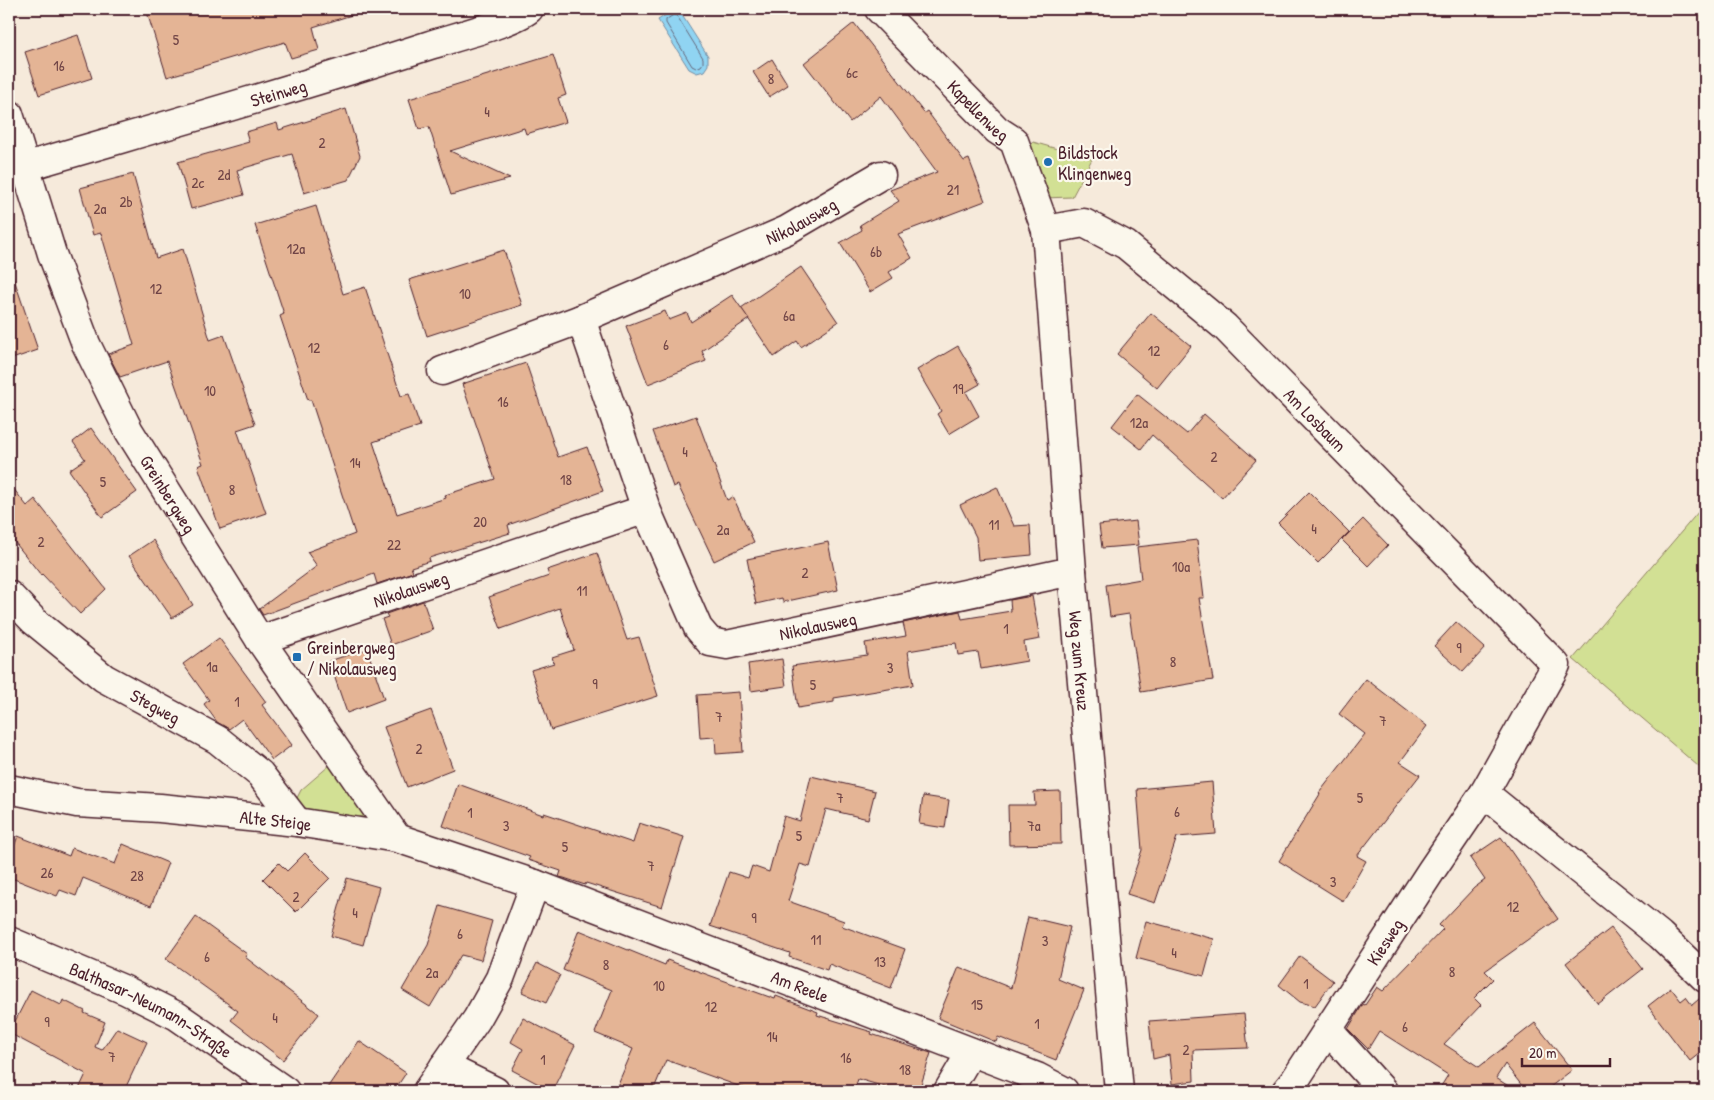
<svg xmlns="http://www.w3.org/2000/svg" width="1714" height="1100" font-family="'Patrick Hand',sans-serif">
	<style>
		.green { fill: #d2e094; stroke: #8e8060 }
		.water { fill: #90d4f2; stroke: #748ca2 }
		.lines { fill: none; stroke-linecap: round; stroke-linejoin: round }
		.shore { stroke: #66677b; stroke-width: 1 }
		.building { fill: #e4b495; stroke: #4a1f2b }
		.minor-casing { stroke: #4a1f2b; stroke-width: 31 }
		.minor { stroke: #fbf7ec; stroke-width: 28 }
		.poi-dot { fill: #1f6fb2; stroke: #fbf7ec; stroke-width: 2 }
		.labels { text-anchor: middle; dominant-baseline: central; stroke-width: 4.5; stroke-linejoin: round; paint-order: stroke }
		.number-label { font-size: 15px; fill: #704446 }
		.street-label { font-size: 18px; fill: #4a1f2b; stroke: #fbf7ec }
		.poi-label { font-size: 18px; fill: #4a1f2b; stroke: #fbf7ec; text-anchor: start }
	</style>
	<rect width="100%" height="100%" fill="#f6eadb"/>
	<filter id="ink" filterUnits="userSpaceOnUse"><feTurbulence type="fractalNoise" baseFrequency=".02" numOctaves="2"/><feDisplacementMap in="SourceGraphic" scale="10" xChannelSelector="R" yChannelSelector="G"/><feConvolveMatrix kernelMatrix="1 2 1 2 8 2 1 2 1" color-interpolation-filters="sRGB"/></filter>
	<g filter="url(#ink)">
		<!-- green -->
		<g class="green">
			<path d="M1033 142 1092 159 1072 197 1043 198 1024 155Z"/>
			<path d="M1705 504V772L1573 659Z"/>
			<path d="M330 765 365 817 310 819 294 804 301 790Z"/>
		</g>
		<!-- water -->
		<path class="water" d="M675 9H678L708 56V65L704 71 697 73 689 69 658 20Z"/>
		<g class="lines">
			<!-- shore -->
			<path class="shore" d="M674 15 677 16 703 58V63L701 66 696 68 692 66 666 23V20Z"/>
		</g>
		<!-- building -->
		<g class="building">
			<path d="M146 9H354L355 14 313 27 319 50 291 58 285 42 167 77Z"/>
			<path d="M854 23 924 113 927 111 964 161 969 159 985 201 898 234 912 258 889 272 893 278 870 292 840 243 862 230 860 225 899 201 890 190 937 172 881 96 850 122 804 63Z"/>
			<path d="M78 35 92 78 39 95 25 52Z"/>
			<path d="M553 55 566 95 558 98 566 122 526 134 524 128 450 151 510 179 451 195 429 127 419 129 409 99Z"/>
			<path d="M772 59 788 85 769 97 753 72Z"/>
			<path d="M346 109 360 156 348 180 304 193 292 154 237 170 244 195 191 209 178 162 249 142 246 132 277 123 279 130Z"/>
			<path d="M133 174 156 258 183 249 210 340 224 335 255 424 237 430 266 513 220 529 198 466 203 464 167 361 120 377 108 354 134 345 101 233 93 235 80 188Z"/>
			<path d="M316 206 343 294 365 287 401 396 409 394 420 426 373 442 397 514 446 498 445 495 495 479 462 384 526 363 558 457 587 447 603 491 508 525 510 533 429 558 430 561 411 567 413 572 377 584 374 574 263 615 259 609 317 566 307 552 355 534 311 400H308L280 316 284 314 255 225Z"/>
			<path d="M504 250 522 305 427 336 409 280Z"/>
			<path d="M801 267 838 322 801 347 797 341 774 357 741 308Z"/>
			<path d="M9 276H13L38 350 9 360Z"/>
			<path d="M732 295 749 319 702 351 706 361 648 384 626 326 665 311 669 320 687 313 691 322Z"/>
			<path d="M1151 313 1191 346 1157 388 1117 354Z"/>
			<path d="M958 346 980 384 966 392 979 416 949 434 937 414 941 411 917 370Z"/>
			<path d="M1137 394 1187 434 1204 414 1256 460 1222 498 1152 435 1141 449 1112 426Z"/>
			<path d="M696 416 727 500 733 497 754 542 714 561 678 485 673 487 653 431Z"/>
			<path d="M91 428 137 492 102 517 69 470 85 459 73 442Z"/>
			<path d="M9 483 27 506 35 499 106 589 80 614 42 574 41 575 9 535Z"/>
			<path d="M997 487 1014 526 1030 525 1032 555 978 560 976 537 960 505Z"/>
			<path d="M1309 492 1349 532 1318 563 1278 523Z"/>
			<path d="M1363 519 1388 545 1368 566 1342 540Z"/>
			<path d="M1136 521 1139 545 1102 548 1099 525Z"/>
			<path d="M153 540 193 605 172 618 129 556Z"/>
			<path d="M1197 540 1204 598H1199L1213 680 1141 692 1129 614 1110 617 1106 585 1141 579 1137 547Z"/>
			<path d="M828 542 838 590 783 602 782 598 756 604 747 559Z"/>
			<path d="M597 553 627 640 639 637 658 696 551 730 531 670 554 663 552 657 574 650 560 608 501 629 489 597 549 576 547 570Z"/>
			<path d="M1032 596 1040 639 1024 642 1027 661 981 669 978 652 958 655 956 643 908 651 913 685 834 698V702L798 708 792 666 867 655 865 643 906 636 903 623 960 611 962 619 1011 611 1010 600Z"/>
			<path d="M423 601 433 630 391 645 382 619 388 617 386 614Z"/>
			<path d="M1456 622 1485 648 1463 672 1434 646Z"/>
			<path d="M219 638 266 702 262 705 292 745 272 760 242 719 229 729 217 722 204 704 209 700 183 664Z"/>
			<path d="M367 649 384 699 347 713 329 661Z"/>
			<path d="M782 659 786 686 751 691 748 664Z"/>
			<path d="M1366 679 1427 726 1400 762 1420 775 1357 856 1366 861 1343 901 1279 861 1320 794 1319 793 1365 734 1339 714Z"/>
			<path d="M739 692 743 752 716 754 715 737 700 738 697 695Z"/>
			<path d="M431 710 453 769 407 787 384 727Z"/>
			<path d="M811 776 875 791 868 819 826 809 810 867 800 864 788 901 844 921 842 926 905 949 891 988 829 964 827 970 789 957 790 953 710 926 729 872 748 878 752 866 769 872 784 816 800 821Z"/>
			<path d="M1212 782 1216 834 1177 837 1155 903 1127 894 1142 850 1137 789Z"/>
			<path d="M458 784 543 815 544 813 633 843 639 823 684 837 662 907 586 883 585 885 564 878 559 877 561 871 528 860 530 857 443 826Z"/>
			<path d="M1060 791 1061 844 1009 845 1008 805H1035L1034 792Z"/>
			<path d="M923 796 949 800 945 828 919 824Z"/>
			<path d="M18 836 69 856 72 848 115 864 123 844 168 863 151 906 83 878 76 896 60 890 57 896 9 877V860Z"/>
			<path d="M1501 837 1558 919 1485 971 1493 979 1474 998 1481 1005 1444 1044 1479 1067 1535 1023 1572 1070 1545 1091H1526L1505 1064 1496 1078 1516 1091H1438L1448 1075 1379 1031 1368 1049 1348 1029 1363 1004 1365 1005 1377 987 1383 991 1443 929 1439 925 1474 888 1485 880 1470 858Z"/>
			<path d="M305 853 330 878 296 912 263 879 279 863 287 871Z"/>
			<path d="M347 878 379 887 363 945 331 936Z"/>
			<path d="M440 906 492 921 481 960 461 955 430 1007 402 990 428 945Z"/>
			<path d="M196 917 247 954 245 957 319 1014 283 1060 231 1020 238 1011 166 959Z"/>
			<path d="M1028 917 1070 927 1058 979 1084 990 1056 1060 998 1037 996 1042 938 1018 959 967 1011 988Z"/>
			<path d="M1146 921 1214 939 1204 976 1136 958Z"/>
			<path d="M1611 928 1643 969 1598 1004 1566 963Z"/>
			<path d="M579 930 665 965 667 960 775 999 776 996 818 1012 817 1015 872 1032 871 1034 931 1053 919 1091H899L858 1079 854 1091H752L666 1060 653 1091H615L633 1049 595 1033 612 990 563 970Z"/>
			<path d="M1300 956 1333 981 1315 1006 1300 1002 1279 985Z"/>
			<path d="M537 963 560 975 546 1003 522 992Z"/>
			<path d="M1671 988 1681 1001 1686 997 1692 1005 1705 994V1049L1690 1061 1648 1006Z"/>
			<path d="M31 990 61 1005 63 1000 85 1011 84 1013 105 1022 95 1047 102 1050 117 1028 147 1042 124 1091H78L86 1074 9 1033Z"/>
			<path d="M1244 1014 1248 1048 1193 1050 1194 1081 1172 1084 1169 1055 1153 1059 1149 1021Z"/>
			<path d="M523 1018 575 1045 552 1091 512 1070 523 1049 511 1042Z"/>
			<path d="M359 1041 406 1073 394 1091H325Z"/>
		</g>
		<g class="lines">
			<defs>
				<g id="minor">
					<path id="s1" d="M879 9 997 130 1014 141 1046 230 1072 571 1119 1091"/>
					<path id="s2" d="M9 114 52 254 86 344 129 431 260 640 397 838"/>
					<path id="s3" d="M24 167C160 127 296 89 430 45 452 38 514 22 529 9"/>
					<path id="s4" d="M1046 230 1084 223 1126 245 1225 327 1556 665 1484 793 1431 871 1295 1080 1286 1091"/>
					<path id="s5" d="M581 319 787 230 881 175"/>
					<path d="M442 371 581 319 646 509"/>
					<path id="s6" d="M9 595 34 621 104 678 218 740 260 774 297 822"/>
					<path id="s7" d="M260 640 646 509 698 628 710 642 727 645 1072 571"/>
					<path id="s8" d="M9 789 77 803 160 808 297 822 397 838 535 884 1037 1077 1064 1091"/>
					<path d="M1484 793 1660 935 1705 978"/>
					<path id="s9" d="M9 941 125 990 177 1016 285 1091"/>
					<path d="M1328 1030 1383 1091"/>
					<path d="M444 1066 495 1091"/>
					<path d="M427 1091 477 1019 500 978 535 884"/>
					<path d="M948 1091 971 1052"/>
				</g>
			</defs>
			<!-- minor casing -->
			<use href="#minor" class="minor-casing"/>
			<!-- minor -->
			<use href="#minor" class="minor"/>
		</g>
	</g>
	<!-- markers -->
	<g class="poi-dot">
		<circle cx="1048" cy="162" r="5"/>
		<rect x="292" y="652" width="10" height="10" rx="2.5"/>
	</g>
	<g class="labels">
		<!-- number labels -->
		<g class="number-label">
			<text x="176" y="39">5</text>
			<text x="59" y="65">16</text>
			<text x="852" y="72">6c</text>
			<text x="771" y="78">8</text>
			<text x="487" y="111">4</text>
			<text x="322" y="142">2</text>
			<text x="224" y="174">2d</text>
			<text x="198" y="182">2c</text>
			<text x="953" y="189">21</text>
			<text x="126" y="201">2b</text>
			<text x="100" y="208">2a</text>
			<text x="296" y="248">12a</text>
			<text x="876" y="251">6b</text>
			<text x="156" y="288">12</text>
			<text x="465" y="293">10</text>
			<text x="789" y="315">6a</text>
			<text x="666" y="344">6</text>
			<text x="314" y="347">12</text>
			<text x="1154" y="350">12</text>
			<text x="958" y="388">19</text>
			<text x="210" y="390">10</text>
			<text x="503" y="401">16</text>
			<text x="1139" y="422">12a</text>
			<text x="685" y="451">4</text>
			<text x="1214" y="456">2</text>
			<text x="355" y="462">14</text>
			<text x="566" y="479">18</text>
			<text x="103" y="481">5</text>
			<text x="232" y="489">8</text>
			<text x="480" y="521">20</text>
			<text x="994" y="524">11</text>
			<text x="1314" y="528">4</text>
			<text x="723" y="529">2a</text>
			<text x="41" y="541">2</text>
			<text x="394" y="544">22</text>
			<text x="1181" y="566">10a</text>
			<text x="805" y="572">2</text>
			<text x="582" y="590">11</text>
			<text x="1006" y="628">1</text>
			<text x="1459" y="647">9</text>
			<text x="1173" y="661">8</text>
			<text x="212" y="666">1a</text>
			<text x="890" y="667">3</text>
			<text x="595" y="683">9</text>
			<text x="813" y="684">5</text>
			<text x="237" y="701">1</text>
			<text x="719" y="716">7</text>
			<text x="1383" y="720">7</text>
			<text x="419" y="748">2</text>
			<text x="840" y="797">7</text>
			<text x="1360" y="797">5</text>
			<text x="1177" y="811">6</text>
			<text x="470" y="812">1</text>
			<text x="506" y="825">3</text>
			<text x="1034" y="825">7a</text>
			<text x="799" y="835">5</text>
			<text x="565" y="846">5</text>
			<text x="651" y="865">7</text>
			<text x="47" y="872">26</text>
			<text x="137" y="875">28</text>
			<text x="1333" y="881">3</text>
			<text x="296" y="896">2</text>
			<text x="1513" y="906">12</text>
			<text x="355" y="912">4</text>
			<text x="754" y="917">9</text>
			<text x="460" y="933">6</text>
			<text x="816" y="939">11</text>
			<text x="1045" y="940">3</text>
			<text x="1174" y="952">4</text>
			<text x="207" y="956">6</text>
			<text x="880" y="961">13</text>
			<text x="606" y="964">8</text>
			<text x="1452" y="971">8</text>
			<text x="432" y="972">2a</text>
			<text x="1306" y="983">1</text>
			<text x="659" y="985">10</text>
			<text x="977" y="1004">15</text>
			<text x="711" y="1006">12</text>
			<text x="275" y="1017">4</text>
			<text x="47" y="1021">9</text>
			<text x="1037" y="1023">1</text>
			<text x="1405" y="1026">6</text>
			<text x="772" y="1036">14</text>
			<text x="1186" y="1049">2</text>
			<text x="112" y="1056">7</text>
			<text x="846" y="1057">16</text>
			<text x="543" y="1059">1</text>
			<text x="905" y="1069">18</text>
		</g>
		<!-- street labels -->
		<g class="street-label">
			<text stroke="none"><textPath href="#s3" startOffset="265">Steinweg</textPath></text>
			<text stroke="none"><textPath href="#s1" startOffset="142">Kapellenweg</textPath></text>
			<text stroke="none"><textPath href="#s5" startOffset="241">Nikolausweg</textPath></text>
			<text stroke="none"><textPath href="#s4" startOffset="344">Am Losbaum</textPath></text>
			<text stroke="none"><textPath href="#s2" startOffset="414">Greinbergweg</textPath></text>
			<text stroke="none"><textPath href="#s7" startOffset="159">Nikolausweg</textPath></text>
			<text stroke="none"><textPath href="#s7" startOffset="666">Nikolausweg</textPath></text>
			<text stroke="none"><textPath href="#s1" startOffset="716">Weg zum Kreuz</textPath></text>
			<text stroke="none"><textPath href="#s6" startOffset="185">Stegweg</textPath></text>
			<text stroke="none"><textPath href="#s8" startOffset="269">Alte Steige</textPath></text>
			<text transform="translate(1385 942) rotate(-57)">Kiesweg</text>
			<text stroke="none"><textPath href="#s8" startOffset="821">Am Reele</textPath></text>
			<text stroke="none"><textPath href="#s9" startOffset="158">Balthasar-Neumann-Straße</textPath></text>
		</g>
		<!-- poi labels -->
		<g class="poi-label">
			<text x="1058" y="152">Bildstock<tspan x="1058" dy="21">Klingenweg</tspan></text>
			<text x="307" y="647">Greinbergweg<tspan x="307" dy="21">/ Nikolausweg</tspan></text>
		</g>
	</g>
	<!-- margin -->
	<rect width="1714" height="1100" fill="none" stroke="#fbf7ec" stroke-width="30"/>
	<rect x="15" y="15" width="1684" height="1070" fill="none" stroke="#4a1f2b" stroke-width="2" filter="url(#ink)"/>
	<!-- scale -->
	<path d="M1522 1058v8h88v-8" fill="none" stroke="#4a1f2b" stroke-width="2.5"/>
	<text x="1529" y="1058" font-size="15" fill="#4a1f2b" stroke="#fbf7ec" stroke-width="4" paint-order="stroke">20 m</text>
</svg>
